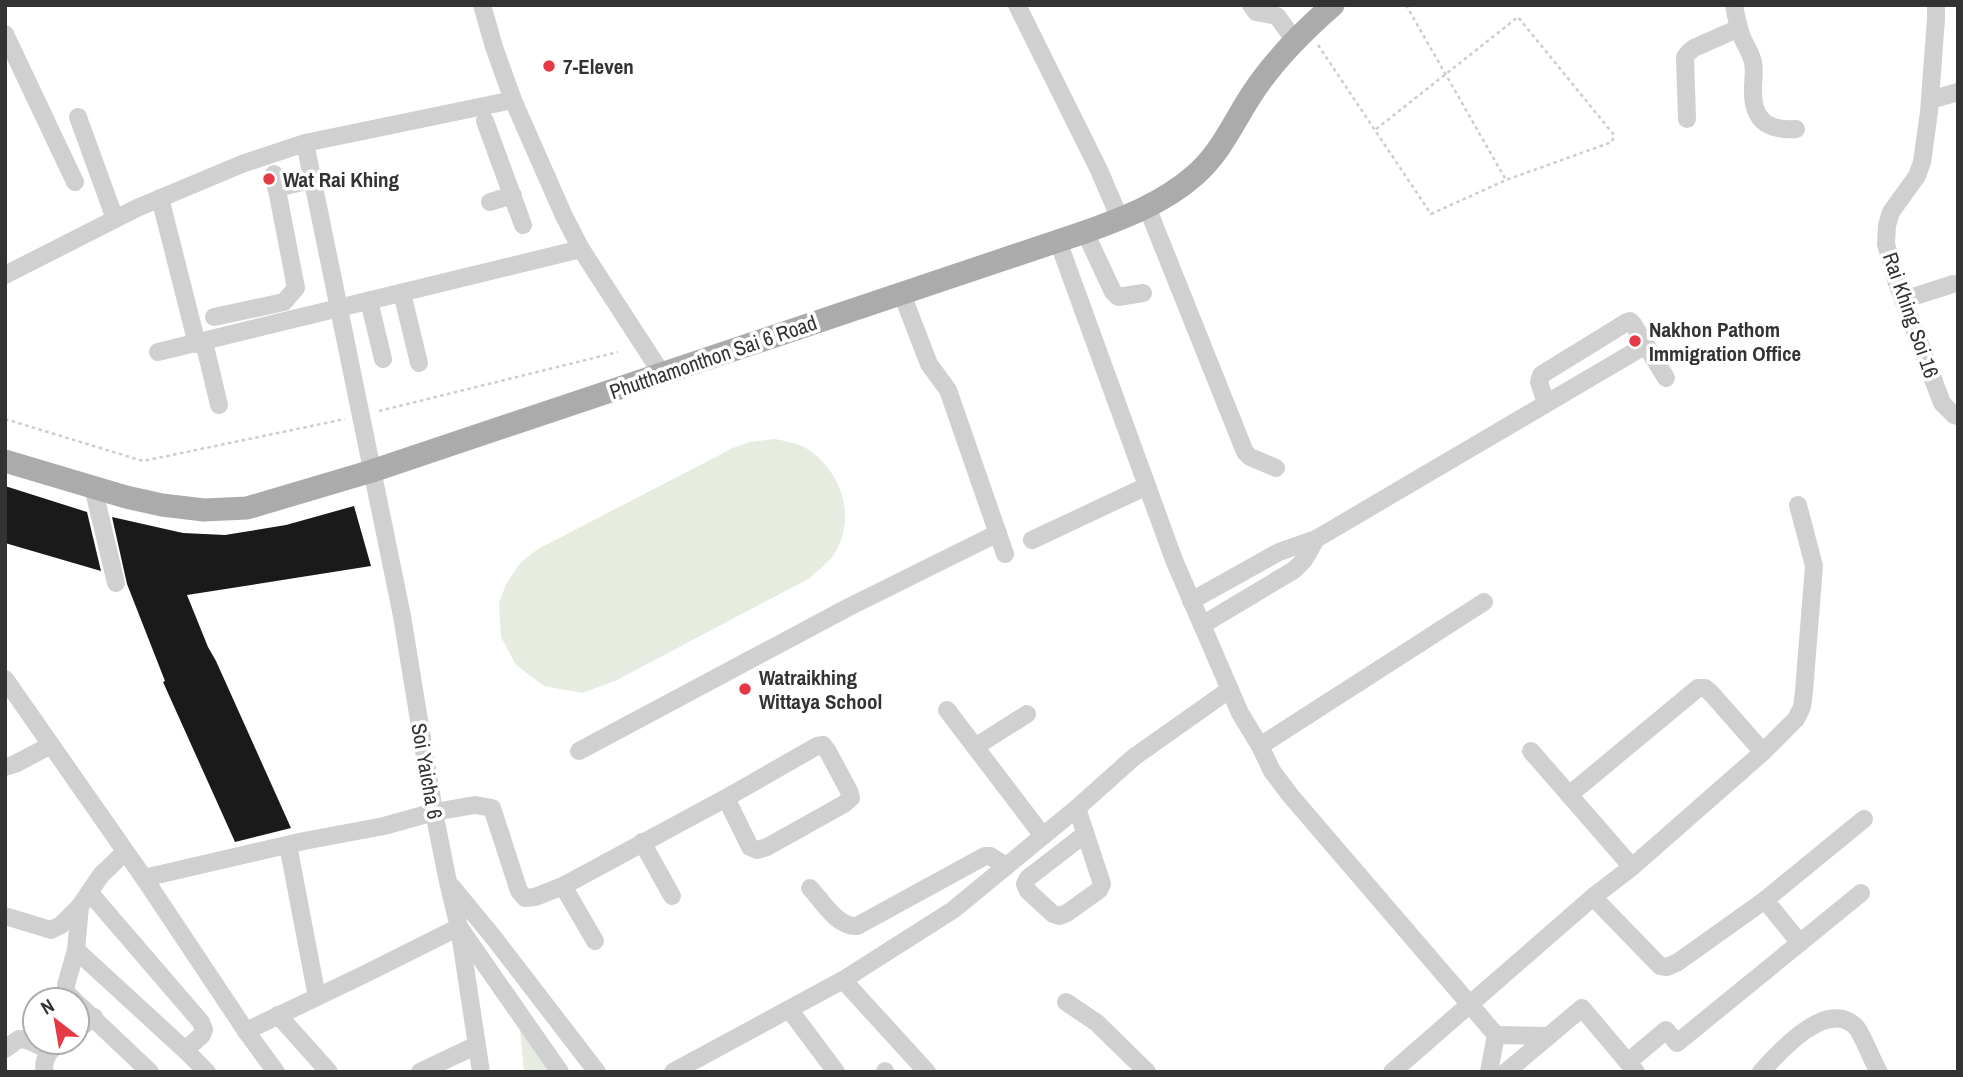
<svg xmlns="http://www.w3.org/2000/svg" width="1963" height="1077" font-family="'Archivo Narrow',sans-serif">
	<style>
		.green { fill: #e6ecdf }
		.building { fill: #1a1a1a }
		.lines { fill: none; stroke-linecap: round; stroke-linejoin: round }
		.path { stroke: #cdcdcd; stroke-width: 2.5; stroke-dasharray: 3.5 3.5; stroke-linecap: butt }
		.minor { stroke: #d0d0d0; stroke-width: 18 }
		.major { stroke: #ababab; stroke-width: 23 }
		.poi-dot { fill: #e63946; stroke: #fff; stroke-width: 2.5 }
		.labels { text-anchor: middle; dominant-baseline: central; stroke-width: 7; stroke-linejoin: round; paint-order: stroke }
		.poi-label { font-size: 21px; font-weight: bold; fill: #333; stroke: #fff; text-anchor: start }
		.street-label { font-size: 21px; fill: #333; stroke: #fff }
	</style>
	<rect width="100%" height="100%" fill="#fff"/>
	<!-- green -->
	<g class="green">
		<path d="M775 439C784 441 798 443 806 448 842 471 858 518 833 556 827 564 817 571 810 578L615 681 582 693 544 686 516 665 501 637 499 603 506 584 521 562 538 549 733 448 749 442Z"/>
		<path d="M519 1018 558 1072H524Z"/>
	</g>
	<!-- building -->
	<g class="building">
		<path d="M5 486 87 512 101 571 5 543Z"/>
		<path d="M354 506 371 566 187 595 208 647 216 661 291 828 235 842 163 682 165 681 127 584 112 517 183 533 225 535 286 525Z"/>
	</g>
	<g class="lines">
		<!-- path -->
		<g class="path">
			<path d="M1406 5 1506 180"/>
			<path d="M1318 45 1431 214 1506 180 1612 142 1614 135 1518 17 1375 130"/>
			<path d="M379 411 618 352"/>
			<path d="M5 419 143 461 345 419"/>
		</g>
		<!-- minor -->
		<g class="minor">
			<path d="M482 5 494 47 513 100 564 216 581 249 662 374"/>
			<path d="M1017 5 1099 170 1120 219"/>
			<path d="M1251 5 1256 12 1277 16 1295 41"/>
			<path d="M1734 5C1736 16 1738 27 1742 37 1745 45 1751 53 1753 62 1755 71 1753 79 1753 88 1752 119 1766 131 1796 129"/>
			<path d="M1936 5V19L1929 112 1922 162 1917 176 1891 212 1887 225 1886 244 1897 283 1942 403 1954 415 1958 416"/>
			<path d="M5 34 75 182"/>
			<path d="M1930 100 1958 92"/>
			<path d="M78 117 115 219"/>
			<path d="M1687 119 1685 57 1689 52 1694 48 1739 28"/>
			<path d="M485 121 523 225"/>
			<path d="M305 143 402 616 434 812 448 882 459 927 481 1072"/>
			<path d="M276 188 312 180"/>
			<path d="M160 198 197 344"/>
			<path d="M490 202 513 195"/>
			<path d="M1147 207 1245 452 1250 457 1276 468"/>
			<path d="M1085 232 1113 292 1118 297 1143 293"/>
			<path d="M1058 241 1174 560 1240 713 1260 746 1272 771 1290 795 1496 1035"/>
			<path d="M5 275 137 208 242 164 305 143 513 100"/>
			<path d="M402 293 419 363"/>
			<path d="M902 294 929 364 948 390 1005 554"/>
			<path d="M1903 300 1953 284"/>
			<path d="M369 301 383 359"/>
			<path d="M214 317 284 302 296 288 274 174"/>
			<path d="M204 342 219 405"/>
			<path d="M158 352 581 249"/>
			<path d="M1546 403 1539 382 1541 375 1627 322 1630 321 1633 324 1666 378"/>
			<path d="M93 487 116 583"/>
			<path d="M1032 540 1147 486"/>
			<path d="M1191 601 1279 552 1316 539 1646 345"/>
			<path d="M1202 625 1294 570 1304 560 1316 539"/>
			<path d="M5 679 144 878 246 1031 276 1072"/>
			<path d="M947 710 1043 836"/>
			<path d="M1260 746 1484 602"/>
			<path d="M975 747 1027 714"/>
			<path d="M579 751 847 608 998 533"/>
			<path d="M1531 751 1632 867"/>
			<path d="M5 767 15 764 51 745"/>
			<path d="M1569 795 1698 688H1705L1710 692 1763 752"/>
			<path d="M1077 808 1102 884 1099 890 1067 913 1059 916 1053 914 1028 891 1025 884 1028 878 1085 834"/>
			<path d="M642 842 672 896"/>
			<path d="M288 845 317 997"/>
			<path d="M144 878 304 841 384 826 434 812 475 805 492 808 519 891 525 898 535 897 563 886 726 798 817 746 823 745 827 750 849 791 851 798 844 804 767 847 757 850 750 847 726 798"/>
			<path d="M563 886 595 941"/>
			<path d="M452 887 494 938 597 1072"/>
			<path d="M810 888C823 902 837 927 857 926L985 856H990L1006 866"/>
			<path d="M90 893 201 1022 204 1030 202 1035 185 1050 207 1072"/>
			<path d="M1593 897 1632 867 1763 752 1796 719 1802 707 1804 691 1814 566 1798 505"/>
			<path d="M1765 900 1800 943"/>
			<path d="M5 916 51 930 61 925 80 906"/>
			<path d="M76 950 185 1050"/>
			<path d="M843 980 927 1072"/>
			<path d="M74 1000 66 992V985L76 950 80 906 101 875 125 852"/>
			<path d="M1066 1002 1097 1023 1147 1072"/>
			<path d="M77 1003 150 1072"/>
			<path d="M789 1009 836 1072"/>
			<path d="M278 1015 329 1072"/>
			<path d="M77 1030 94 1017"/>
			<path d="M246 1031 363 975 459 927 560 1072"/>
			<path d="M5 1049 19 1039 27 1040 49 1050"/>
			<path d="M1628 1062 1666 1030 1677 1043 1861 893"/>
			<path d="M45 1072C41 1059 51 1049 60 1042"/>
			<path d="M420 1072 477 1045"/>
			<path d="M673 1072 843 980 953 910 1077 808 1134 757 1229 690"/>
			<path d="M885 1072V1071"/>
			<path d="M1392 1072 1593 897 1660 966 1667 967 1678 962 1765 900 1864 819"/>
			<path d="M1489 1072 1496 1035 1549 1036"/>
			<path d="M1506 1072 1582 1008 1636 1072"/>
			<path d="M1761 1072C1779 1052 1828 997 1856 1027 1863 1035 1872 1061 1879 1072"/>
		</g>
		<!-- major -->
		<path class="major" d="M5 461 126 497 162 505 204 510 247 508 372 471 1085 232C1124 218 1163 203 1194 176 1220 154 1232 125 1250 97 1272 62 1302 32 1333 5"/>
	</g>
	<!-- markers -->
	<g class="poi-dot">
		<circle cx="549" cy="66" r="7"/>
		<circle cx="269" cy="179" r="7"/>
		<circle cx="1635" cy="341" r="7"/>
		<circle cx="745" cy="689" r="7"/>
	</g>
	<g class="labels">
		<!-- poi labels -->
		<g class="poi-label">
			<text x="563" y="66">7-Eleven</text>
			<text x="283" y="179">Wat Rai Khing</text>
			<text x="1649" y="329">Nakhon Pathom<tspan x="1649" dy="24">Immigration Office</tspan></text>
			<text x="759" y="677">Watraikhing<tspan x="759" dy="24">Wittaya School</tspan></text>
		</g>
		<!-- street labels -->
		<g class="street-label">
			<text transform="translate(1911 315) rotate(71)">Rai Khing Soi 16</text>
			<text transform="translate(713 357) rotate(-19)">Phutthamonthon Sai 6 Road</text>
			<text transform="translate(427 771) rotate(80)">Soi Yaicha 6</text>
		</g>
	</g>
	<!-- border -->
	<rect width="1963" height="1077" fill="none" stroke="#333333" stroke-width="14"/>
	<!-- north arrow -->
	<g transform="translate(56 1021) rotate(329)"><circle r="33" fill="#ffffff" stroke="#adadad" stroke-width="2"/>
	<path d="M0-5L12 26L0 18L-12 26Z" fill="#e63946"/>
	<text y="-10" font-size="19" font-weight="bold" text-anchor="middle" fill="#333333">N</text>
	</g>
</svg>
